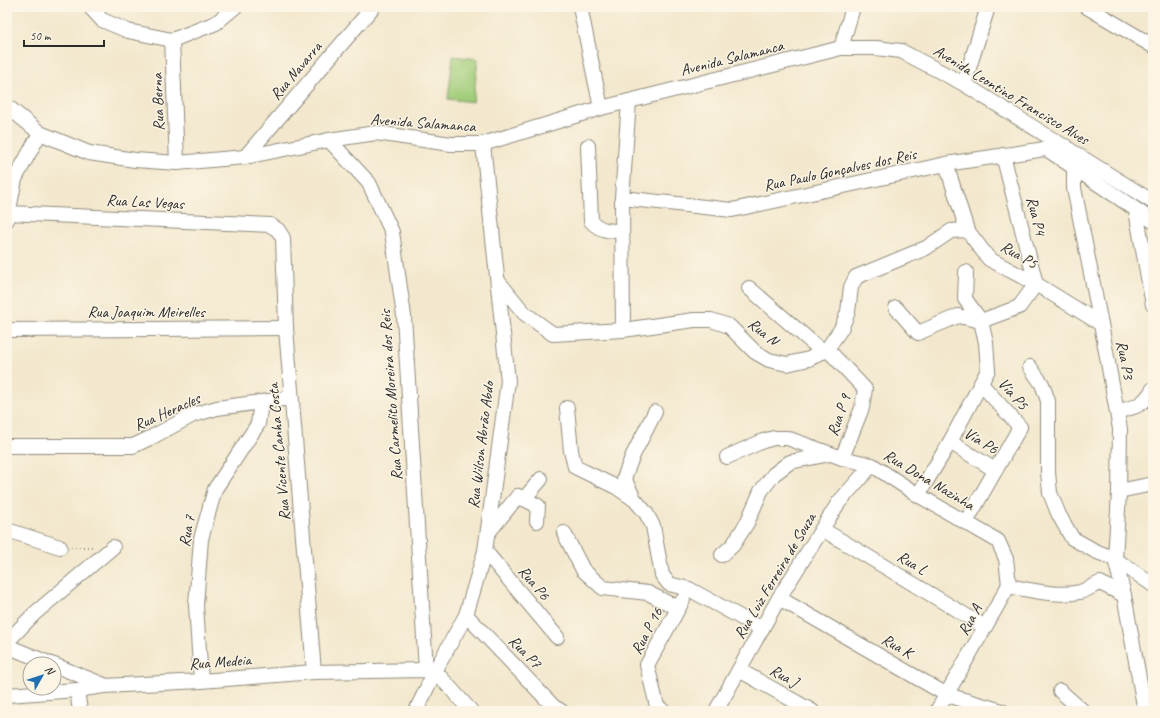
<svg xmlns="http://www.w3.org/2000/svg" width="1160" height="718" font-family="Caveat,sans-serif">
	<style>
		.green { fill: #a2cd7a; stroke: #667c52 }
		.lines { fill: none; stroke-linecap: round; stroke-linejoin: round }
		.minor-casing { stroke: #8f8a7c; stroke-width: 16 }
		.path { stroke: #8f8a7c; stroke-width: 2; stroke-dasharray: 1 3; stroke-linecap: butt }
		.minor { stroke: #fff; stroke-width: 14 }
		.labels { text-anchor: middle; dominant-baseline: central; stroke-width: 3; stroke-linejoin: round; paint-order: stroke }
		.street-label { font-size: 16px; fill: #2b2b2b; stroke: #fcf5e5 }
	</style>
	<rect width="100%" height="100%" fill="#fcf5e5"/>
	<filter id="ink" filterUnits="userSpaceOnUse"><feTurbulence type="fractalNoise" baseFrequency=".025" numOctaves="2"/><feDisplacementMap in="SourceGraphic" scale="8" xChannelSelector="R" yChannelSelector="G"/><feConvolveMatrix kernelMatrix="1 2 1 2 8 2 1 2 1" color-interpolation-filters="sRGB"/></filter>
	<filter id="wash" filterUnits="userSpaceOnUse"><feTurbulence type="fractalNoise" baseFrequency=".012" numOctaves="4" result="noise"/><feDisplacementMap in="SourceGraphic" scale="16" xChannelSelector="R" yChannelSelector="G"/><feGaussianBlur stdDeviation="0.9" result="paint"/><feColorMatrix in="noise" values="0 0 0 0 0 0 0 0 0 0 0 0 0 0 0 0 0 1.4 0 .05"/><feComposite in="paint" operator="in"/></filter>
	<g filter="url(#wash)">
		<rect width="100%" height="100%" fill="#f3e8ce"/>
		<!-- green -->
		<path class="green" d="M453 56 478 59 473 102 448 99Z"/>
	</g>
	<g filter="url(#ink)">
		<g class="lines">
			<defs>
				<g id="minor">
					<path d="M90 7 102 20 128 31 172 40 216 23 235 7"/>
					<path d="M580 7 601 108"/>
					<path d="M1087 7 1153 46"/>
					<path d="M172 40 177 163"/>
					<path d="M841 48 853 7"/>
					<path d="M964 84 988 7"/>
					<path d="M7 106 40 133 89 153 135 160 177 163 245 157 329 140 376 133 451 144H483L601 108 841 48H876L901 51 964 84 1153 202"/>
					<path d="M329 140 369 183 392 232 404 316 426 670"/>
					<path d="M588 146 591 221C600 231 610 231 622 231"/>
					<path d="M1045 148 1153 221"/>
					<path d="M1003 155 1036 284"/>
					<path d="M245 157 373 7"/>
					<path d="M946 164 967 230 989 259 1036 284 1101 324"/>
					<path d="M1074 169V188L1101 324 1120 429 1119 493 1115 559 1124 595 1145 711"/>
					<path d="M622 198 732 210 946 164 1065 146"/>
					<path d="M1136 211 1153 305"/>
					<path d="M8 213 270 225 278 230 283 238 286 328 314 672"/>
					<path d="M7 220 15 179 40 133"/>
					<path d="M498 281 524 313 553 334 623 330 694 320H711L729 326 755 352 769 360 787 364 809 359 827 349 841 329 848 312 851 287 856 277 926 248 951 231 967 230"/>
					<path d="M749 288 823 352"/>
					<path d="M896 308 918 333 958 316 981 321 965 299 966 272"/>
					<path d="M7 330 286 328"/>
					<path d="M623 330 622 198 629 101"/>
					<path d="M827 349 865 389 862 408 842 458"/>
					<path d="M1030 367 1042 384 1048 401V472L1050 493 1059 515 1072 538 1095 551 1115 559 1153 585"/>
					<path d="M567 408 571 451 575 467 616 487 635 500 646 513 653 526 662 575 669 584 689 589 762 629"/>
					<path d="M1117 411C1135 408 1144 405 1153 389"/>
					<path d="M950 442 995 470"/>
					<path d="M7 446H133L152 437 193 415 217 408 291 398"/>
					<path d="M727 457 763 441 774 438H787L842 458 872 465 918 495 998 541 1006 559 1009 585 937 711"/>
					<path d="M1119 491 1153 484"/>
					<path d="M918 495 950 442 988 370 986 343 981 321 1019 307 1036 284"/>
					<path d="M524 499 541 479"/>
					<path d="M634 499 624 478 633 455 655 412"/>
					<path d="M966 522 1020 427 981 384"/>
					<path d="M822 529 985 627"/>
					<path d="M7 530 60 547"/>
					<path d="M488 533 518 496 538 506 537 521"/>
					<path d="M564 533 583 570 603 588 648 593 678 608"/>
					<path d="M485 551 557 637"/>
					<path d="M722 555 733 545 747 523 761 491 774 474 790 462 830 454"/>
					<path d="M1008 586C1031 590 1057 597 1080 592 1087 590 1094 585 1100 583L1124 595"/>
					<path d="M779 598 947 695 1002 711"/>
					<path d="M466 615 554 707 561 711"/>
					<path d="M7 642 34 614 113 547"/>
					<path d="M7 646 51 664"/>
					<path d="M54 665 104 685"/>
					<path d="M739 670 812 711"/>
					<path d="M201 681 196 605 201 539 215 489 258 424 261 402"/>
					<path d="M77 690 80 711"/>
					<path d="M1060 691 1083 711"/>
					<path d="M7 695 77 690 104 686 201 681 314 672 426 670 435 671 471 711"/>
					<path d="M416 711 435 671 466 615 485 551 508 381 483 144"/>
					<path d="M663 711 657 706 647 665 683 600"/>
					<path d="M716 711 779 598 822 529 839 502 872 465"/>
				</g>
			</defs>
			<!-- minor casing -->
			<use href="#minor" class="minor-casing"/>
			<!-- path -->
			<path class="path" d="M71 547H93"/>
			<!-- minor -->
			<use href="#minor" class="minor"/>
		</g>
	</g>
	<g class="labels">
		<!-- street labels -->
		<g class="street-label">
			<text transform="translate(732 58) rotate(-14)">Avenida Salamanca</text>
			<text transform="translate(296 71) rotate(-50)">Rua Navarra</text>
			<text transform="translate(1011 95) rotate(31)">Avenida Leontino Francisco Alves</text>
			<text transform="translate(158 102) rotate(-92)">Rua Berna</text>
			<text transform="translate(423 123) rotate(4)">Avenida Salamanca</text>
			<text transform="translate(840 170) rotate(-12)">Rua Paulo Gonçalves dos Reis</text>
			<text transform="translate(145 202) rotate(3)">Rua Las Vegas</text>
			<text transform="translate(1036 216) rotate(76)">Rua P4</text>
			<text transform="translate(1019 255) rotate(30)">Rua P5</text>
			<text x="146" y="312">Rua Joaquim Meirelles</text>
			<text transform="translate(763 332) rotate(39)">Rua N</text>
			<text transform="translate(1125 360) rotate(79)">Rua P3</text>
			<text transform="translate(1013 394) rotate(48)">Vía P5</text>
			<text transform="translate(391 395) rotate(-94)">Rua Carmelito Moreira dos Reis</text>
			<text transform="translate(167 412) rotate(-24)">Rua Heracles</text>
			<text transform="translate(839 415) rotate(-71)">Rua P 9</text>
			<text transform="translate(981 441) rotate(31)">Vía P6</text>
			<text transform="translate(481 445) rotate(-83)">Rua Wilson Abrão Abdo</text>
			<text transform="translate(279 452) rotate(-95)">Rua Vicente Canha Costa</text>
			<text transform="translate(929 480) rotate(31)">Rua Dona Nazinha</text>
			<text transform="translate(187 531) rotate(-79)">Rua 7</text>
			<text transform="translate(912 563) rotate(31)">Rua L</text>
			<text transform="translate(775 576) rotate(-59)">Rua Luiz Ferreira de Souza</text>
			<text transform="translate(534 583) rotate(50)">Rua P6</text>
			<text transform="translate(970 620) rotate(-61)">Rua A</text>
			<text transform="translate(647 631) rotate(-62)">Rua P 16</text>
			<text transform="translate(897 646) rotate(30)">Rua K</text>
			<text transform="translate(525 652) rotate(46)">Rua P7</text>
			<text transform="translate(220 662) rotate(-4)">Rua Medeia</text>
			<text transform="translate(784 676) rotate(29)">Rua J</text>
		</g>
	</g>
	<!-- margin -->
	<rect width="1160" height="718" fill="none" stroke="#fcf5e5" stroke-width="24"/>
	<!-- north arrow -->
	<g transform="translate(42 676) rotate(51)"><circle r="19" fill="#fcf5e5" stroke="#a8a49b"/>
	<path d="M0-3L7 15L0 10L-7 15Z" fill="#1f6fb2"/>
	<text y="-6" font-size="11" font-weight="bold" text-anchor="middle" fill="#2b2b2b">N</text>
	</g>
	<!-- scale -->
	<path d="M24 40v6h80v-6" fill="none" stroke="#2b2b2b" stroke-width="2"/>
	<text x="30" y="40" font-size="12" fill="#2b2b2b" stroke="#fcf5e5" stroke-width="3" paint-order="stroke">50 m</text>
</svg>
